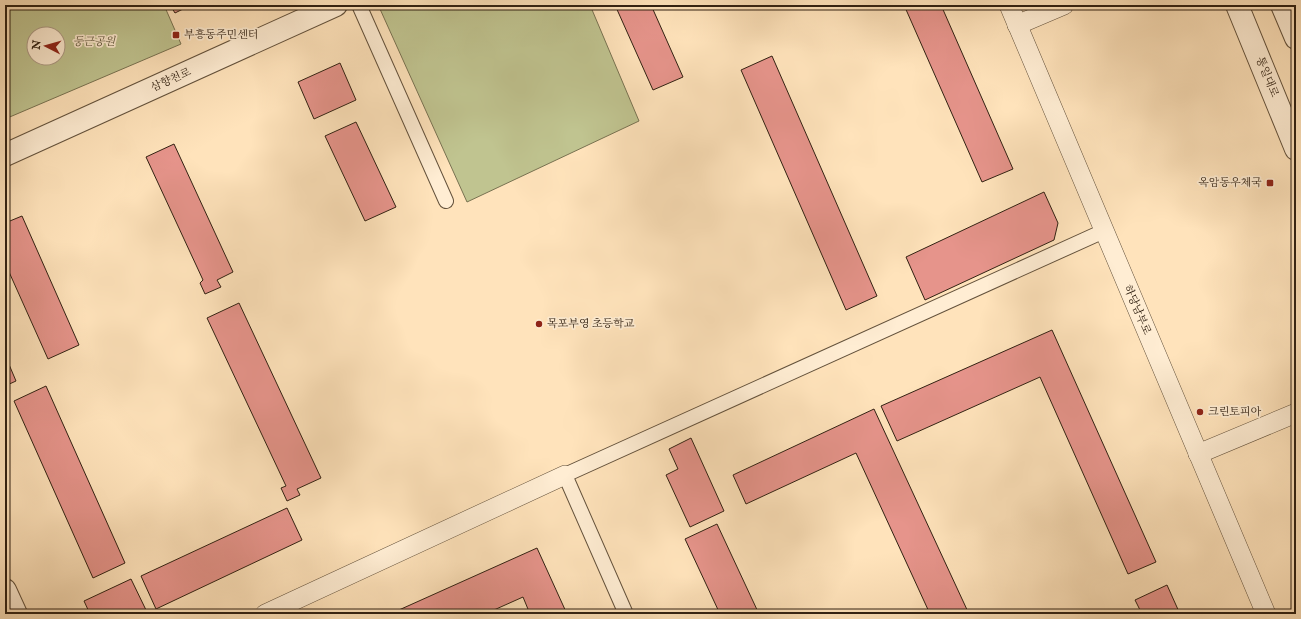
<svg xmlns="http://www.w3.org/2000/svg" width="1301" height="619" font-family="'IM FELL English','Noto Serif KR',serif">
	<style>
		.green { fill: #c0c490; stroke: #787251; fill-rule: evenodd }
		.building { fill: #e6948b; stroke: #312112 }
		.lines { fill: none; stroke-linecap: round; stroke-linejoin: round }
		.pedestrian-casing { stroke: #64523c; stroke-width: 16 }
		.minor-casing { stroke: #64523c; stroke-width: 20 }
		.tertiary-casing { stroke: #64523c; stroke-width: 24 }
		.pedestrian { stroke: #ffedd3; stroke-width: 14 }
		.minor { stroke: #ffedd3; stroke-width: 19 }
		.tertiary { stroke: #ffedd3; stroke-width: 22 }
		.poi-dot { fill: #8f2418; stroke: #ffedd3; stroke-width: 1.5 }
		.labels { text-anchor: middle; dominant-baseline: central; stroke-width: 3.5; stroke-linejoin: round; paint-order: stroke }
		.poi-label { font-size: 11px; fill: #312112; stroke: #ffedd3; text-anchor: start }
		.park-label { font-size: 11px; font-style: italic; fill: #5c5238; stroke: #ffedd3 }
		.street-label { font-size: 11px; fill: #312112; stroke: #ffedd3 }
	</style>
	<rect width="100%" height="100%" fill="#ffe3bb"/>
	<filter id="stains"><feTurbulence type="fractalNoise" baseFrequency=".005" numOctaves="4"/><feColorMatrix values="0 0 0 0 .2 0 0 0 0 .09 0 0 0 0 .02 0 0 0 .5 -.17"/></filter>
	<radialGradient id="worn" r=".72"><stop offset=".6" stop-color="#630" stop-opacity="0"/><stop offset="1" stop-color="#630" stop-opacity=".3"/></radialGradient>
	<!-- green -->
	<g class="green">
		<path d="M5 5H164L181 44 5 119ZM34 34H58V58H34Z"/>
		<path d="M389 5H590L639 121 467 202 380 9Z"/>
	</g>
	<!-- building -->
	<g class="building">
		<path d="M170 5H191L175 13Z"/>
		<path d="M615 5H651L683 77 653 90Z"/>
		<path d="M904 5H941L1013 169 982 182Z"/>
		<path d="M772 56 877 296 846 310 741 70Z"/>
		<path d="M340 63 356 100 314 119 298 82Z"/>
		<path d="M356 122 396 207 365 221 325 136Z"/>
		<path d="M174 144 233 272 217 280 221 287 205 294 200 283 203 280 146 157Z"/>
		<path d="M1044 192 1058 223 1054 240 925 300 906 257Z"/>
		<path d="M22 216 79 345 48 359 5 263V223Z"/>
		<path d="M239 303 321 478 297 489 300 495 287 501 281 488 286 486 207 318Z"/>
		<path d="M1052 330 1156 562 1128 574 1040 377 897 441 881 406Z"/>
		<path d="M5 355 16 381 5 386Z"/>
		<path d="M46 386 125 563 93 578 14 401Z"/>
		<path d="M874 409 969 614H930L856 453 746 504 733 475Z"/>
		<path d="M691 438 724 511 690 527 666 475 678 469 669 449Z"/>
		<path d="M287 508 302 540 156 609 141 576Z"/>
		<path d="M717 524 759 614H720L685 539Z"/>
		<path d="M537 548 567 614H530L523 597 485 614H390Z"/>
		<path d="M131 579 146 610 137 614H90L84 601Z"/>
		<path d="M1167 585 1180 614H1142L1135 600Z"/>
	</g>
	<g class="lines">
		<defs>
			<g id="pedestrian">
				<path d="M359 5 446 201"/>
				<path d="M626 614 565 475 1104 231"/>
			</g>
			<g id="minor">
				<path d="M1009 5 1266 614"/>
				<path d="M1017 25 1064 5"/>
				<path d="M1198 454 1296 413"/>
				<path d="M265 614 565 475"/>
			</g>
			<g id="tertiary">
				<path d="M1237 5 1296 149"/>
				<path d="M1282 5 1296 38"/>
				<path d="M5 155 336 5"/>
				<path d="M5 590 16 614"/>
			</g>
		</defs>
		<!-- pedestrian casing -->
		<use href="#pedestrian" class="pedestrian-casing"/>
		<!-- minor casing -->
		<use href="#minor" class="minor-casing"/>
		<!-- tertiary casing -->
		<use href="#tertiary" class="tertiary-casing"/>
		<!-- pedestrian -->
		<use href="#pedestrian" class="pedestrian"/>
		<!-- minor -->
		<use href="#minor" class="minor"/>
		<!-- tertiary -->
		<use href="#tertiary" class="tertiary"/>
	</g>
	<!-- markers -->
	<g class="poi-dot">
		<rect x="172" y="31" width="8" height="8" rx="2"/>
		<rect x="1266" y="179" width="8" height="8" rx="2"/>
		<circle cx="539" cy="324" r="4"/>
		<circle cx="1200" cy="412" r="4"/>
	</g>
	<g class="labels">
		<!-- poi labels -->
		<g class="poi-label">
			<text x="184" y="35">부흥동주민센터</text>
			<text x="1262" y="183" text-anchor="end">옥암동우체국</text>
			<text x="547" y="324">목포부영 초등학교</text>
			<text x="1208" y="412">크린토피아</text>
		</g>
		<!-- park labels -->
		<g class="park-label">
			<text x="94" y="42">둥근공원</text>
		</g>
		<!-- street labels -->
		<g class="street-label">
			<text transform="translate(1267 77) rotate(68)">통일대로</text>
			<text transform="translate(171 80) rotate(-24)">삼향천로</text>
			<text transform="translate(1137 310) rotate(67)">하당남부로</text>
		</g>
	</g>
	<!-- margin -->
	<rect width="1301" height="619" fill="none" stroke="#ffe3bb" stroke-width="20"/>
	<rect x="6" y="6" width="1289" height="607" fill="none" stroke="#312112" stroke-width="2"/>
	<rect x="10" y="10" width="1281" height="599" fill="none" stroke="#312112"/>
	<!-- north arrow -->
	<g transform="translate(46 46) rotate(276)"><circle r="19" fill="#ffedd3" stroke="#ad9b86"/>
	<path d="M0-3L7 15L0 10L-7 15Z" fill="#8f2418"/>
	<text y="-6" font-size="11" font-weight="bold" text-anchor="middle" fill="#312112">N</text>
	</g>
	<rect width="100%" height="100%" filter="url(#stains)"/>
	<rect width="100%" height="100%" fill="url(#worn)"/>
</svg>
